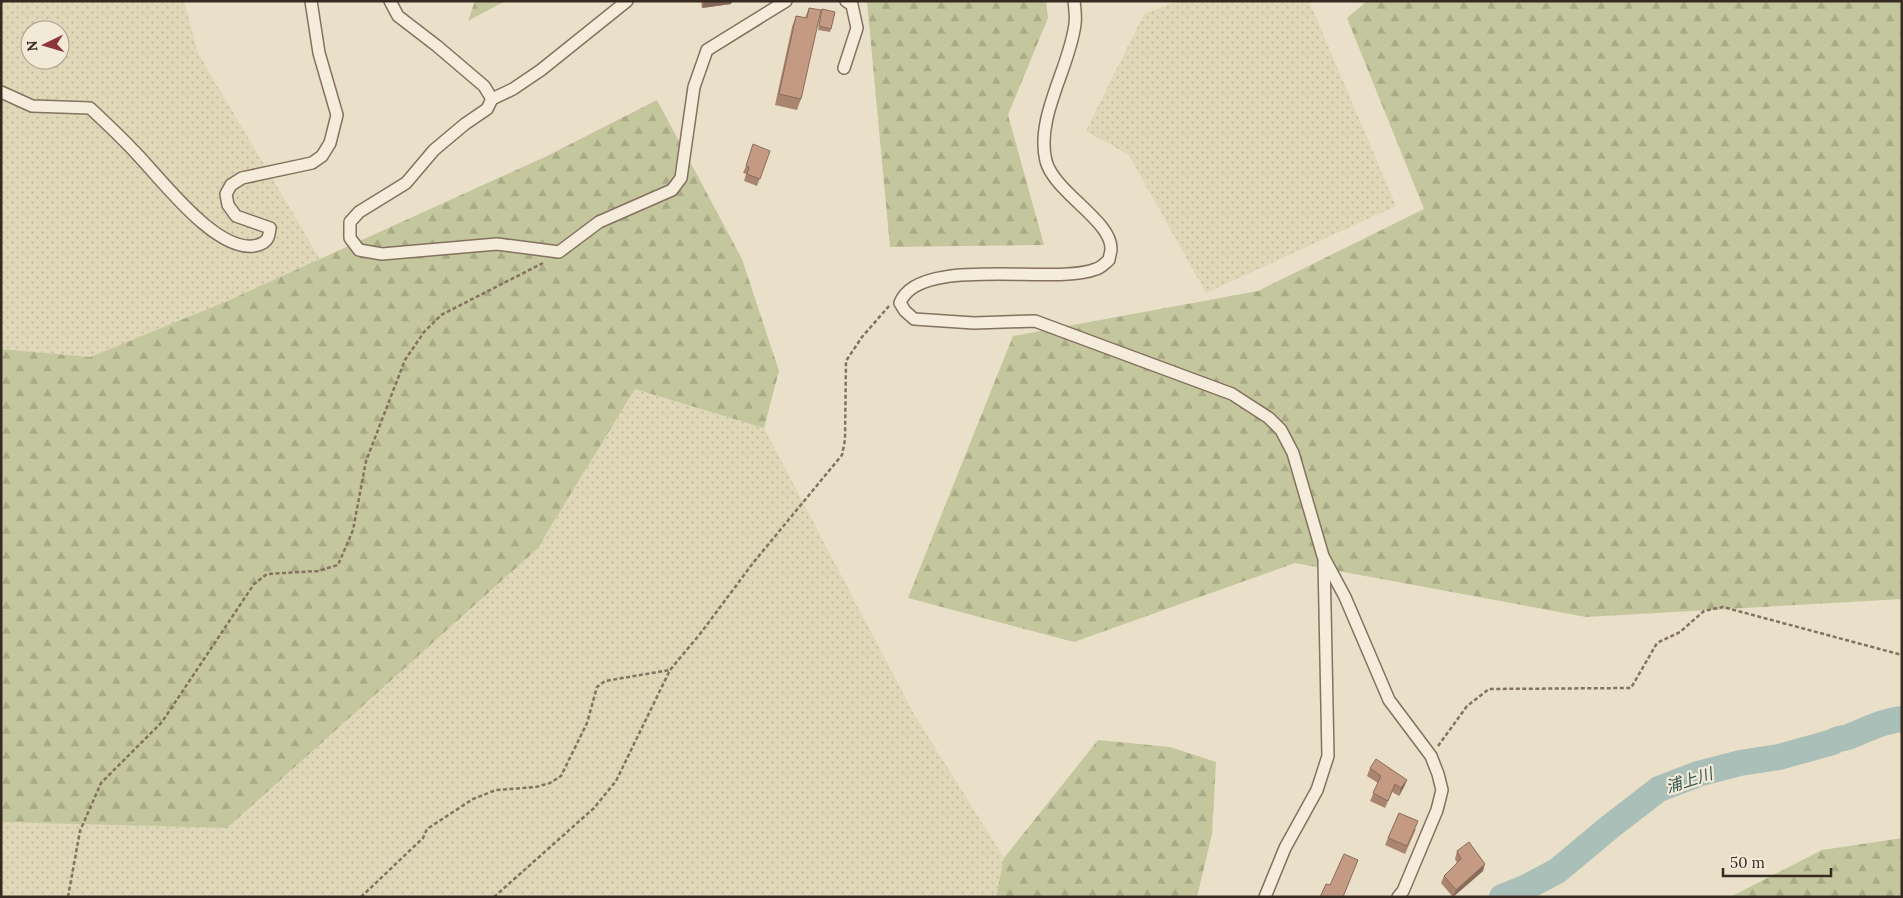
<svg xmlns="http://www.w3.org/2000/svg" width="1903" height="898" font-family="Lora,'Noto Sans JP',serif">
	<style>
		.farmland { fill: url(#farmland-dots); fill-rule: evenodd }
		.forest { fill: url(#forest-firs) }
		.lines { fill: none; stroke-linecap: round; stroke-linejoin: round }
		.river { stroke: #a9bfb7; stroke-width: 26 }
		.street-casing { stroke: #84715f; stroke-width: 14 }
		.path { stroke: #84715f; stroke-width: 2.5; stroke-dasharray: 4 2.5; stroke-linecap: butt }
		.street { stroke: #f6ecdb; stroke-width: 11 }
		.wall { fill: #a98570 }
		.shaded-wall { fill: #896c5b }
		.building { fill: #c49b82; stroke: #896c5b }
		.labels { text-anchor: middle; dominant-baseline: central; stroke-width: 4.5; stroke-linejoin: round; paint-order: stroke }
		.water-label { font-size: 16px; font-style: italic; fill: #325551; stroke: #f2e9d7 }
	</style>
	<defs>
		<pattern id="farmland-dots" width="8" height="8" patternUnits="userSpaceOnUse" patternTransform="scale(1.25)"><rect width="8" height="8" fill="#dfd7b7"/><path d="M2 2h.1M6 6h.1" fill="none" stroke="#c0b99d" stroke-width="1.8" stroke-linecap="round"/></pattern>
		<pattern id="forest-firs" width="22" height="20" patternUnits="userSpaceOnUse" patternTransform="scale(1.25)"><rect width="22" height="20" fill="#c4c79d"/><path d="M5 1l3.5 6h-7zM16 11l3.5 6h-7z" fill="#a9ab87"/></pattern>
	</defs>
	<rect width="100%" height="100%" fill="#eadfc8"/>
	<!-- farmland -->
	<g class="farmland">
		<path d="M1 1H184L198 53 320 259 225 302 90 357 1 349ZM30 30H60V60H30Z"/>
		<path d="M1178 1H1309L1396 206 1206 293 1129 155 1086 131 1144 14Z"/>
		<path d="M635 389 764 428 914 714 1004 858 996 897H1V822L227 828 537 549Z"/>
	</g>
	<!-- forest -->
	<g class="forest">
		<path d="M475 1H505L468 21Z"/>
		<path d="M867 1H1046L1048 18 1008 115 1044 245 890 247Z"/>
		<path d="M1367 1H1902V599L1586 617 1295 563 1074 642 908 598 1013 336 1258 291 1424 209 1347 18Z"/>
		<path d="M657 100 742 259 779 371 764 428 635 389 537 549 227 828 1 822V349L90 357 225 302 545 157Z"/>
		<path d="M1098 740 1170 747 1216 762 1212 834 1197 897H996L1004 858Z"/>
		<path d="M1902 838V897H1730L1822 850Z"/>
	</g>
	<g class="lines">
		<!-- river -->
		<path class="river" d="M1502 897 1527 887 1557 871 1611 826 1659 789 1698 774 1740 763 1779 757 1833 742C1837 738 1842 739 1848 737 1866 730 1882 721 1902 719"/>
		<defs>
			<g id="street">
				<path d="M390 1 398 16 437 46 484 86 492 99"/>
				<path d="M627 1 541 70 513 89 492 99 487 109 465 124 434 150 406 183 359 212 350 222V238L359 250 382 254 497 244 559 252 599 222 672 190 681 178 694 87 707 50 786 1"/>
				<path d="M1074 1C1075 9 1076 17 1075 24 1070 67 1035 118 1046 161 1054 192 1112 221 1111 249 1111 253 1109 257 1109 260 1105 263 1101 268 1096 269 1055 286 918 254 900 303L905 311 914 319 974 323 1035 321 1232 394 1269 418 1281 430 1293 453 1323 556 1345 597 1389 700 1431 756 1438 774 1442 790 1437 810 1403 891 1398 897"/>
				<path d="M844 68 857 28 852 5 846 1"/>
				<path d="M1 92 32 106 90 108C105 122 120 136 134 151 159 176 218 257 258 245 268 242 269 237 270 228L236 216 228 205 226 194 231 185 242 178 312 163 322 156 330 143 337 115 319 53 311 1"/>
				<path d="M1265 897 1285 848 1317 790 1328 756 1324 560"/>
			</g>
		</defs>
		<!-- street casing -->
		<use href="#street" class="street-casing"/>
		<!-- path -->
		<g class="path">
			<path d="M1438 746 1467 706 1489 689 1631 688 1657 643 1680 632 1704 611 1723 607 1902 655"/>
			<path d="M68 897 80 831 101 783 162 722 254 584 267 574 318 571 338 565 353 530 366 461 405 360 424 332 441 315 543 263"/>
			<path d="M361 897 423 838 427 829 473 799 496 790 536 787 550 783 561 776 587 723 597 687 605 681 670 670"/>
			<path d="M494 897 594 808 616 781 670 670 700 634 753 563 842 455 845 440 846 361 862 337 889 306"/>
		</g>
		<!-- street -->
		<use href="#street" class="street"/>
	</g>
	<!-- wall -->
	<g class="wall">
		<path d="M701 1H732L731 4 702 8Z"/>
		<path d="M809 8 801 99 797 110 775 105 792 27 796 16 805 18Z"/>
		<path d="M822 9 831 29 830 32 818 30Z"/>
		<path d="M770 151 757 186 744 181 746 174 743 173 746 166Z"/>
		<path d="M1370 768 1407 780 1404 787 1399 796 1392 792 1385 808 1370 801 1378 783 1367 776Z"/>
		<path d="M1416 829 1405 854 1385 845 1388 838Z"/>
		<path d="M1457 851 1483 871 1453 897 1441 883 1444 876 1457 863 1455 859Z"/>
	</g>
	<!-- shaded-wall -->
	<g class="shaded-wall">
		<path d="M704 1H732L731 4 702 8Z"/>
		<path d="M1407 780 1404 787 1399 796 1401 788Z"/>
		<path d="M1485 864 1483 871 1453 897 1456 890Z"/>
	</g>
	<!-- building -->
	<g class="building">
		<path d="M809 8 821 10 801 99 779 94 796 16 807 18Z"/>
		<path d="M822 9 835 12 831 29 819 26Z"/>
		<path d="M753 144 770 151 760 179 747 174 749 167 746 166Z"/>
		<path d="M1376 759 1407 780 1401 788 1395 784 1388 801 1373 793 1381 776 1370 768Z"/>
		<path d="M1399 813 1418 821 1407 846 1388 838Z"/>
		<path d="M1469 842 1485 864 1456 890 1444 876 1461 859 1457 851Z"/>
		<path d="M1344 854 1358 860 1343 897H1320L1326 884 1330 885Z"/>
	</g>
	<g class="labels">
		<!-- water labels -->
		<g class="water-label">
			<text transform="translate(1689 780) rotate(-18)">浦上川</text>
		</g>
	</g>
	<!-- border -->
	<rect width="1903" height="898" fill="none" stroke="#362a21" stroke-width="5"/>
	<!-- north arrow -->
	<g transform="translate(45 45) rotate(265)"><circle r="24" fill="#f2e9d7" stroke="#a79d8e"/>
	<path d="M0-4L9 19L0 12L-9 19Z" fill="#8d353a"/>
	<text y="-8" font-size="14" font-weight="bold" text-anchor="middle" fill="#362a21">N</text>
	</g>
	<!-- scale -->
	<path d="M1723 868v8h108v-8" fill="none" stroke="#362a21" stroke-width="2.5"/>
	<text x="1730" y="868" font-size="15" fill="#362a21" stroke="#f2e9d7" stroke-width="4" paint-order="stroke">50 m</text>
</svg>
